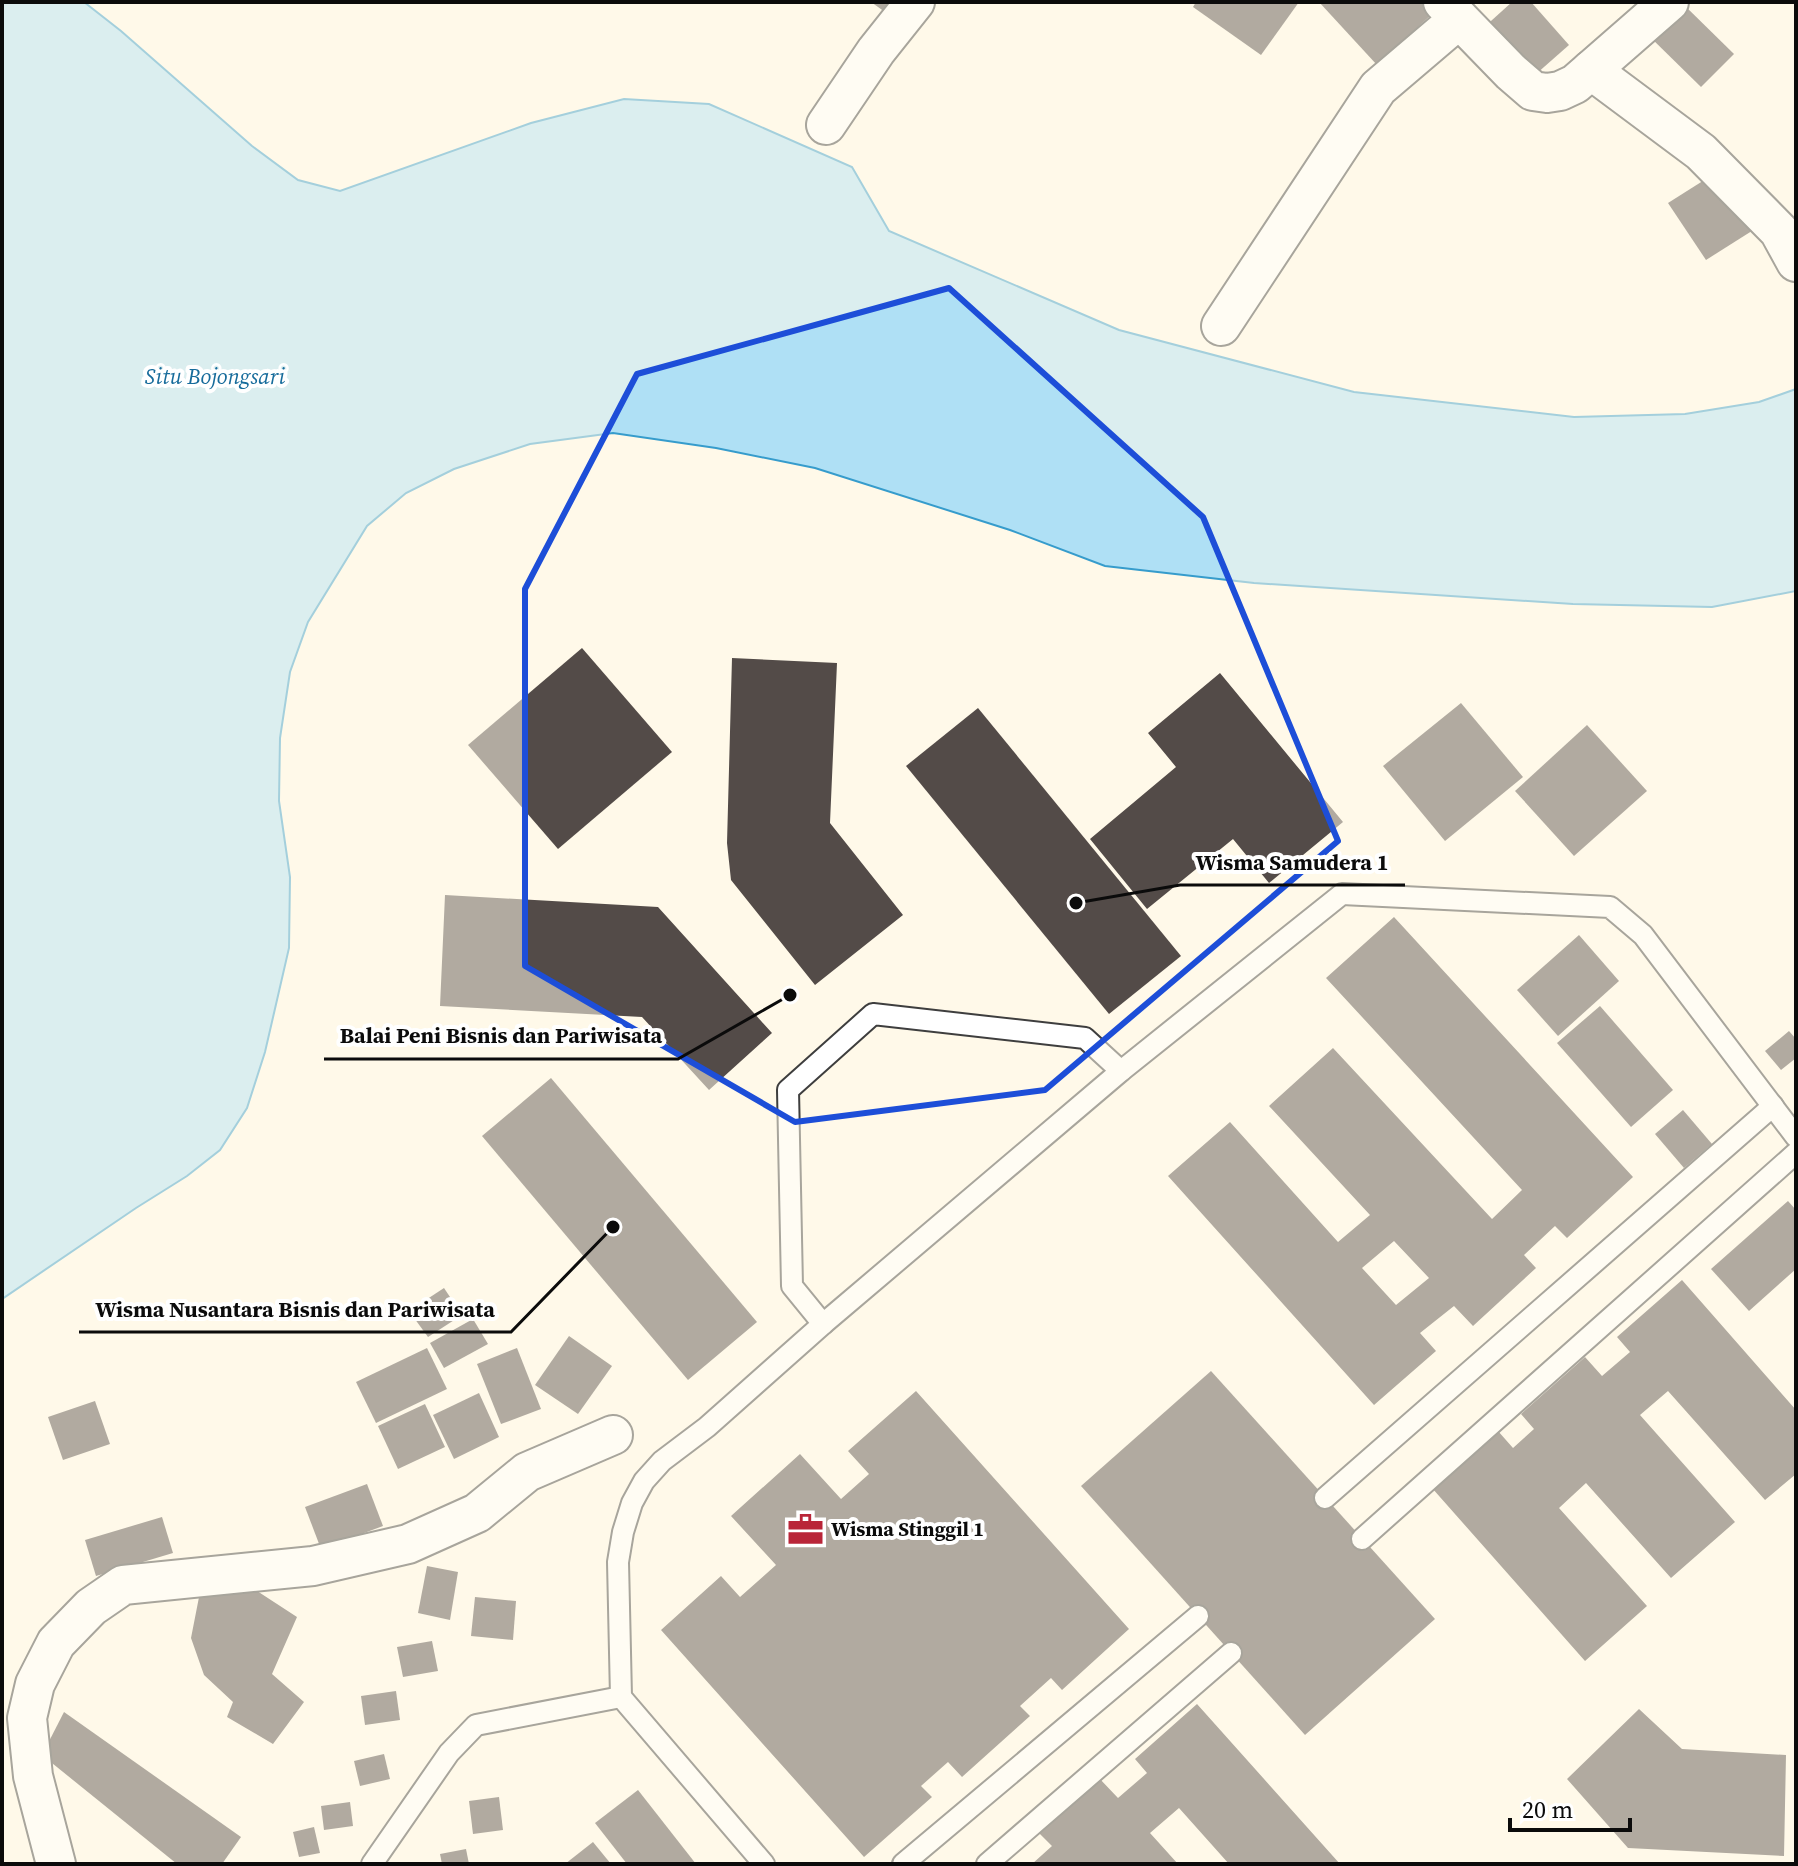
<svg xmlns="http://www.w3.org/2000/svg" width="1798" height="1866" font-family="'Source Serif 4',serif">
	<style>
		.water { fill: #afe0f5; stroke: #369ccc; stroke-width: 2 }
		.building { fill: #534b48; fill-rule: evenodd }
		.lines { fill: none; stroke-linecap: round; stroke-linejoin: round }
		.lane-casing { stroke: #3e3e3e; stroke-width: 24 }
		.street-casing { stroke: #3e3e3e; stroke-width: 42 }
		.lane { stroke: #fff; stroke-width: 20 }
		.street { stroke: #fff; stroke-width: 38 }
		.marked { fill: none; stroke: #1d4ed8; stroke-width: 6; stroke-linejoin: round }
		.labels { text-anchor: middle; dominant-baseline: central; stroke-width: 8; stroke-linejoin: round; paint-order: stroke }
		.poi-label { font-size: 20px; font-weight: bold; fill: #0b0b0b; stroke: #fff; text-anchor: start }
		.water-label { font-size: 22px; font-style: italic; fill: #166b9b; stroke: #fff }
		.leader { fill: none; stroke: #0b0b0b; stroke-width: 3 }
		.callout-dot { fill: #0b0b0b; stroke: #fff; stroke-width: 3 }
		.callout-label { font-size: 22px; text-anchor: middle; font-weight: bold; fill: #0b0b0b; stroke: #fff; stroke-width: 8; stroke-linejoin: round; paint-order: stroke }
	</style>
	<rect width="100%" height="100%" fill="#fff9e9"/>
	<!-- water -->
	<path class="water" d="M2 2H84L121 31 252 146 298 180 340 191 531 123 624 99 709 104 852 167 889 231 1119 330 1354 392 1574 417 1685 414 1759 402 1796 389V591L1712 607 1573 604 1254 583 1105 566 1010 530 815 468 716 448 613 433 530 444 454 469 406 493 367 526 308 622 290 672 280 738 279 801 290 877 289 948 265 1052 247 1108 220 1150 187 1176 136 1208 2 1299Z"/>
	<!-- building -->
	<g class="building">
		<path d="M871 2H891L885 12Z"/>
		<path d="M1196 2H1299L1261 55 1193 7Z"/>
		<path d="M1319 2H1421L1432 14 1377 65Z"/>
		<path d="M1512 2H1531L1569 45 1527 82 1481 30Z"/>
		<path d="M1681 2 1734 54 1701 87 1646 33Z"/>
		<path d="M1717 172 1755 229 1706 260 1668 203Z"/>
		<path d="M582 648 672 752 558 849 468 745Z"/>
		<path d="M732 658 837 663 830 823 903 915 815 985 731 880 727 843Z"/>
		<path d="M1220 673 1343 822 1269 883 1233 839 1147 909 1090 839 1176 767 1148 733Z"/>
		<path d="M1461 703 1523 777 1445 841 1383 766Z"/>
		<path d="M978 708 1181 956 1109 1014 906 766Z"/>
		<path d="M1587 725 1647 791 1574 856 1515 791Z"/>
		<path d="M445 895 658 907 772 1033 709 1090 642 1017 440 1006Z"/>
		<path d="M1394 917 1633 1177 1567 1238 1555 1226 1524 1255 1536 1268 1473 1326 1454 1306 1420 1333 1436 1351 1374 1405 1168 1176 1230 1122 1338 1242 1370 1215 1269 1106 1333 1048 1492 1219 1522 1190 1326 978ZM1394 1241 1429 1278 1396 1305 1362 1268Z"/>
		<path d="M1579 935 1619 981 1558 1036 1517 990Z"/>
		<path d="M1600 1006 1673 1090 1631 1127 1557 1043Z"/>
		<path d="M1789 1031 1796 1039V1058L1781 1070 1765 1051Z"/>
		<path d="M551 1078 757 1322 688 1380 482 1136Z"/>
		<path d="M1683 1110 1712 1144 1684 1168 1655 1134Z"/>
		<path d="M1788 1201 1796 1210V1269L1749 1311 1711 1269Z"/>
		<path d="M1682 1280 1796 1410V1474L1765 1500 1668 1391 1640 1415 1735 1522 1671 1578 1586 1483 1559 1508 1647 1606 1585 1661 1432 1488 1498 1431 1513 1448 1534 1429 1521 1414 1585 1357 1602 1376 1630 1352 1617 1337Z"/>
		<path d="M444 1288 462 1315 428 1337 409 1311Z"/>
		<path d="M473 1319 488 1344 444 1368 430 1343Z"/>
		<path d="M569 1336 612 1366 578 1414 535 1385Z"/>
		<path d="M427 1348 447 1389 376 1423 356 1382Z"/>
		<path d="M517 1348 541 1409 501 1424 477 1364Z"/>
		<path d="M1211 1371 1435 1619 1305 1735 1081 1486Z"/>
		<path d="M916 1391 1129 1629 1062 1690 1051 1678 1020 1706 1030 1716 962 1777 948 1762 921 1786 932 1797 864 1857 661 1630 721 1576 740 1597 776 1565 731 1516 800 1454 841 1499 869 1474 848 1451Z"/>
		<path d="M479 1393 499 1437 454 1459 433 1415Z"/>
		<path d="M95 1401 110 1444 63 1460 48 1417Z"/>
		<path d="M425 1404 445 1447 398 1469 378 1426Z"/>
		<path d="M367 1484 383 1526 321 1549 305 1507Z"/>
		<path d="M162 1517 173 1553 96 1576 85 1540Z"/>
		<path d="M427 1566 458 1572 450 1620 418 1613Z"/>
		<path d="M240 1580 297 1617 272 1674 304 1702 273 1744 227 1717 233 1702 204 1675 191 1638 200 1592Z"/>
		<path d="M475 1597 516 1601 513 1640 471 1636Z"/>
		<path d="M432 1641 438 1671 403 1677 397 1647Z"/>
		<path d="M396 1691 400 1720 365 1725 361 1696Z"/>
		<path d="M1197 1704 1340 1864H1229L1179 1808 1150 1833 1178 1864H1032L1052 1846 1039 1833 1099 1778 1118 1798 1147 1773 1135 1759Z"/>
		<path d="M1639 1709 1682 1749 1786 1755 1784 1856 1628 1848 1567 1779Z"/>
		<path d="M64 1712 241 1837 222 1864H177L42 1755Z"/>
		<path d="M384 1754 390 1779 360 1786 354 1761Z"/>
		<path d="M638 1790 696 1864H627L595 1823Z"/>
		<path d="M499 1797 503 1830 473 1834 469 1801Z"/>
		<path d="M350 1802 353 1826 324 1830 321 1806Z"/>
		<path d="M314 1827 320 1853 299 1857 293 1832Z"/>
		<path d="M593 1842 611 1864H565Z"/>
		<path d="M466 1849 469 1864H442L440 1854Z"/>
	</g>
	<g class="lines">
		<defs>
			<g id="lane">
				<path d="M823 1324 792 1286 788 1090 873 1014 1085 1038 1121 1071"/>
				<path d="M1325 1498 1773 1106"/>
				<path d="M1362 1539 1796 1153"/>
				<path d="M372 1864 449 1753 476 1725 621 1697"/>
				<path d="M764 1864 621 1697 618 1562 623 1532 632 1503 644 1481 662 1461 707 1427 823 1324 1121 1071 1342 894 1610 907 1643 935 1796 1137"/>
				<path d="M903 1864 1198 1616"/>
				<path d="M987 1864 1231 1653"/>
			</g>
			<g id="street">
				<path d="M1443 2 1511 72 1533 91 1547 93 1560 91 1575 84 1669 2"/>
				<path d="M1591 70 1701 152 1779 231 1796 262"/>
				<path d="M826 125 876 51 915 2"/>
				<path d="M1221 326 1378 88 1459 19"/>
				<path d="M56 1864 33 1776 27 1718 35 1684 56 1643 91 1607 123 1585 313 1566 408 1544 477 1513 527 1472 613 1435"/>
			</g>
		</defs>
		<!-- lane casing -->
		<use href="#lane" class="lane-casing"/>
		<!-- street casing -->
		<use href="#street" class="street-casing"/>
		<!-- lane -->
		<use href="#lane" class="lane"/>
		<!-- street -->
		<use href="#street" class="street"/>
	</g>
	<!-- marked area -->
	<path d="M0 0H1798V1866H0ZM949 288 1203 517 1338 841 1045 1090 795 1122 525 966V589L637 374Z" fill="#fff9e9" fill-opacity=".55" fill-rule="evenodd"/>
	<path class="marked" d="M949 288 1203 517 1338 841 1045 1090 795 1122 525 966V589L637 374Z"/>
	<!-- icons -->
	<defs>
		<symbol id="office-bare" viewBox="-9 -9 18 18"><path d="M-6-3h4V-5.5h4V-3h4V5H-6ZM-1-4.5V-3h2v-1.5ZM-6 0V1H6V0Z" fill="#b92538" stroke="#fff" stroke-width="2.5" paint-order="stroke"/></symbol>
	</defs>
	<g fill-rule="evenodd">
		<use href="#office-bare" x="780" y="1504" width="51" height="51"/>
	</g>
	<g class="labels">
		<!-- poi labels -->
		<g class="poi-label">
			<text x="831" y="1529">Wisma Stinggil 1</text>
		</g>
		<!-- water labels -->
		<g class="water-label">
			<text x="215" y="376">Situ Bojongsari</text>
		</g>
	</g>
	<!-- callouts -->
	<path class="leader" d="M1076 903L1180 885H1405M790 995L678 1059H324M613 1227L511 1332H79"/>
	<g class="callout-dot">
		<circle cx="1076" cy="903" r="8"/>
		<circle cx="790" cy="995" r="8"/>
		<circle cx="613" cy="1227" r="8"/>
	</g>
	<g class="callout-label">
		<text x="1292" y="870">Wisma Samudera 1</text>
		<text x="501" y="1043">Balai Peni Bisnis dan Pariwisata</text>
		<text x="295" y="1317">Wisma Nusantara Bisnis dan Pariwisata</text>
	</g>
	<!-- border -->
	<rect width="1798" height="1866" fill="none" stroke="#0b0b0b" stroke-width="8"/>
	<!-- scale -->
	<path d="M1510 1818v12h120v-12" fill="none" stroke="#0b0b0b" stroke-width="4"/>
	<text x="1522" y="1818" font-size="24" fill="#0b0b0b" stroke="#ffffff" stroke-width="6" paint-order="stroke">20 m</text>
</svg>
